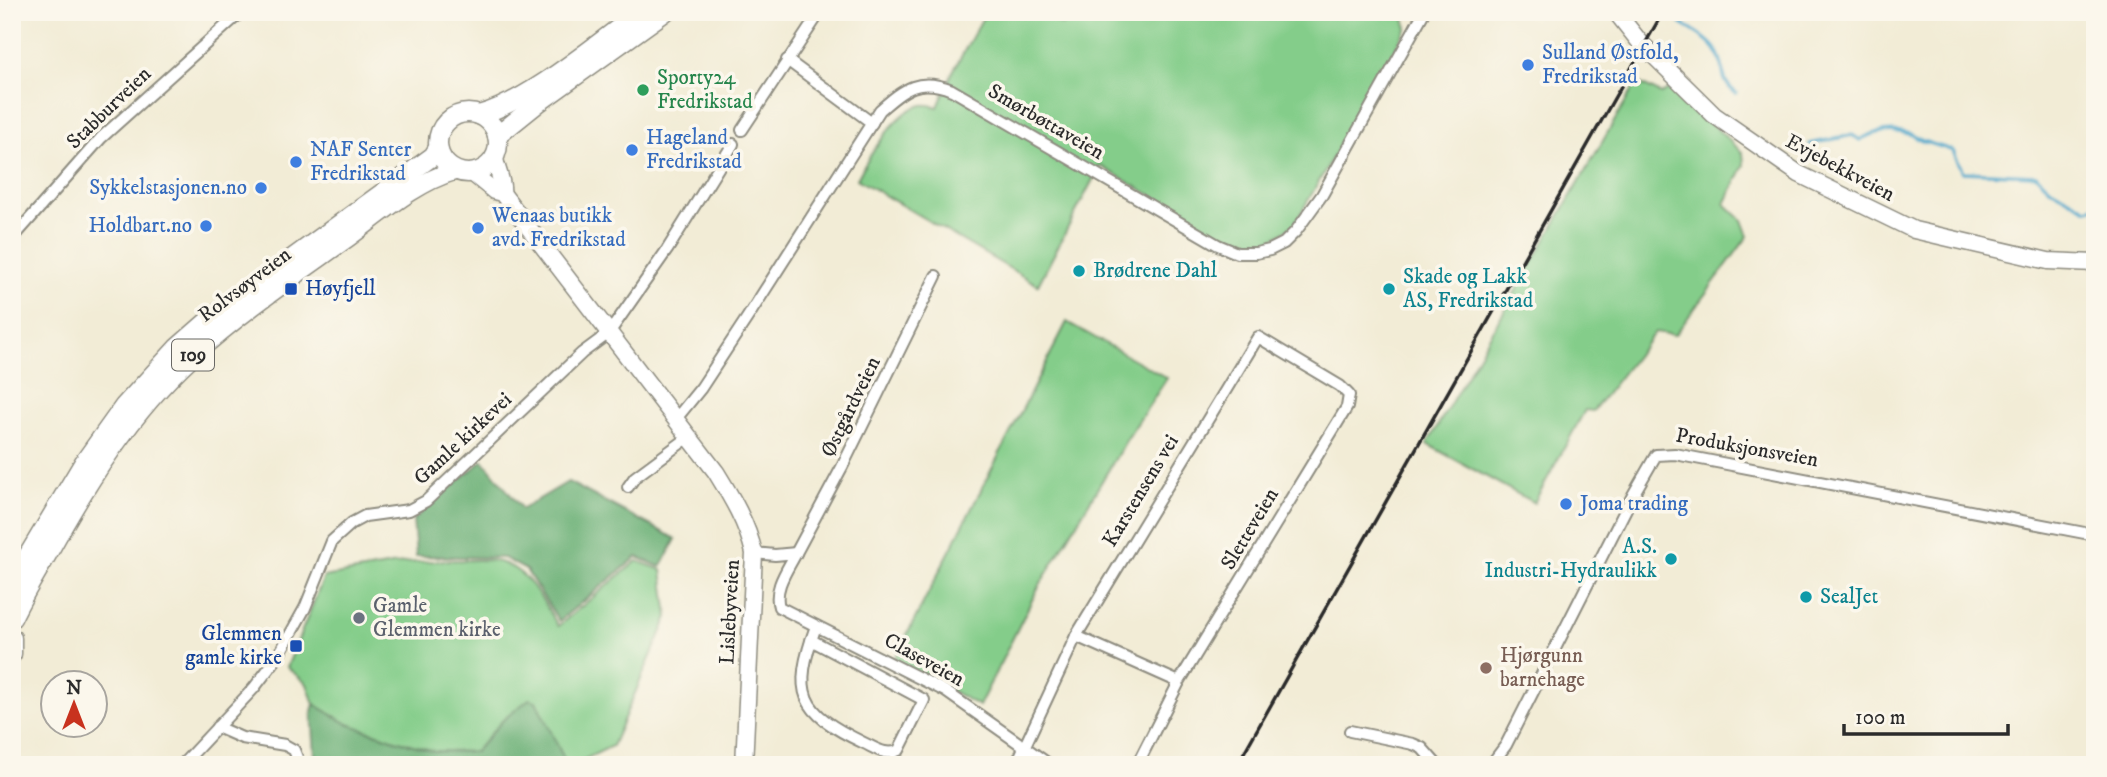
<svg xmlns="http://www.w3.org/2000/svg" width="2107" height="777" font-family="'IM FELL DW Pica',serif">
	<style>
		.green { fill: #84cd8a; stroke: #587c5a; stroke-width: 2 }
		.forest { fill: #6bb076; stroke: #4b6e50; stroke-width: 2 }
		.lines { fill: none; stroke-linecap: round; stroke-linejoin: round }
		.stream { stroke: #4ca6ca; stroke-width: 3.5 }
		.street-casing { stroke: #8e8c80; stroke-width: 14 }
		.secondary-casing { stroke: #8e8c80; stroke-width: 19 }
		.primary-casing { stroke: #8e8c80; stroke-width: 21 }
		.street { stroke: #fff; stroke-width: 10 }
		.secondary { stroke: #fff; stroke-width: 16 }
		.primary { stroke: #fff; stroke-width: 18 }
		.rail { stroke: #2b2b2b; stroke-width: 3.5 }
		.shop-dot { fill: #3f7fe0; stroke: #fbf7ec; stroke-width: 2.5 }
		.leisure-dot { fill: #2e9e5b; stroke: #fbf7ec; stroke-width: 2.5 }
		.culture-dot { fill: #0f9aa8; stroke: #fbf7ec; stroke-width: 2.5 }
		.transit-dot { fill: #1a4fb4; stroke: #fbf7ec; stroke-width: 2.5 }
		.worship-dot { fill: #6b7280; stroke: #fbf7ec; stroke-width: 2.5 }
		.education-dot { fill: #8d6e63; stroke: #fbf7ec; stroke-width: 2.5 }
		.labels { text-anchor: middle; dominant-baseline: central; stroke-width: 7; stroke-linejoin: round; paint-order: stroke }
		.shield { fill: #fbf7ec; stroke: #696865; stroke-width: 2 }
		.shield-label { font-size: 19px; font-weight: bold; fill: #2b2b2b }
		.shop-label { font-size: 21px; fill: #366cbe; stroke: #fbf7ec; text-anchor: start }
		.leisure-label { font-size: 21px; fill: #27864d; stroke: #fbf7ec; text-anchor: start }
		.street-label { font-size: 21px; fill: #2b2b2b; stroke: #fbf7ec }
		.culture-label { font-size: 21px; fill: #0d838f; stroke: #fbf7ec; text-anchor: start }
		.transit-label { font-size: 21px; fill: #164399; stroke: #fbf7ec; text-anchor: start }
		.worship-label { font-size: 21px; fill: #5b616d; stroke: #fbf7ec; text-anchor: start }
		.education-label { font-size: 21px; fill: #785e54; stroke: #fbf7ec; text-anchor: start }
	</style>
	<rect width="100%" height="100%" fill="#fbf7ec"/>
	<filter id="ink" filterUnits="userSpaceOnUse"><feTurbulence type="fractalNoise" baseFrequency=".0143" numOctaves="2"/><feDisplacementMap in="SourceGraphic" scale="14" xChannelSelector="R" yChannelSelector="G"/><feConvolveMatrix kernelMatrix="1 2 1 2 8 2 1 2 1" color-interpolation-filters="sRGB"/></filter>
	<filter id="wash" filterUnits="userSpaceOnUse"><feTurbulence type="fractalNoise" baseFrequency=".00686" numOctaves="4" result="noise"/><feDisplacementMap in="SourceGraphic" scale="28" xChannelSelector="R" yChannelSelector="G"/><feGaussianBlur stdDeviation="1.57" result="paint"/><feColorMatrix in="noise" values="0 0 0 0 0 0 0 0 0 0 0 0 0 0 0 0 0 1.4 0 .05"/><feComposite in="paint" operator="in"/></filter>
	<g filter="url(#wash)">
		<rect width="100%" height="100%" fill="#f2ecd6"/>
		<!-- green -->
		<g class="green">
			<path d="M986 12H1040L1062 25 1073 12H1402L1407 28 1294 225 1265 244 1238 245 1100 166 1038 285 857 179C868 158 897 109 922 105 927 104 933 106 938 107L952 73Z"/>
			<path d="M1637 82 1661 94 1673 88 1743 153 1744 165 1725 204 1742 220 1748 236 1675 335 1655 332 1593 411 1585 410 1534 503 1427 444Z"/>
			<path d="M1067 322 1167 378 1127 439 1038 588 979 706 894 660Z"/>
			<path d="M450 560C464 561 481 559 495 561 528 567 542 600 558 626L637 561 662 570 668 617 612 746 573 765H567L503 720 475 752 434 751 395 740 348 724 314 704 307 684 287 667 324 577 403 563Z"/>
		</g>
		<!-- forest -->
		<g class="forest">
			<path d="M483 460 522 509 568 482 676 539 661 567 637 557 559 621 526 570 504 558 416 556 413 520Z"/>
			<path d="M529 699 536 701 567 765H324L315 756 312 711 314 704 348 724 395 740 434 751 475 752 503 720Z"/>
		</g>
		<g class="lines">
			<!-- stream -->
			<g class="stream">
				<path d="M1679 22C1691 30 1712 40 1718 54 1726 70 1719 80 1736 93"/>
				<path d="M1810 144 1852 135 1860 140C1874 131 1893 129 1910 134 1915 136 1920 141 1925 142 1935 145 1943 147 1953 151L1963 172 2036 175 2051 189 2087 209 2095 207"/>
			</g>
		</g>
	</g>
	<g filter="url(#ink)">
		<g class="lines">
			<defs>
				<g id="street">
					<path d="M787 60 872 123"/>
					<path d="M742 130 820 12"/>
					<path d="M12 239 101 138 241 12"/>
					<path d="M675 420 701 388 749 315 880 110C905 88 919 77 952 90L1218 245 1237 253H1256L1270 250 1284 243 1296 231 1322 195 1424 12"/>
					<path d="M628 487 635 477 689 437"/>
					<path d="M754 553 775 555 796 553C788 569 773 588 779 607L945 691 1050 765"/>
					<path d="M796 553 842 467 936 276"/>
					<path d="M1076 636 1179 682"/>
					<path d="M811 640 924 700 899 750C887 757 875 748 864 743 799 712 792 693 816 626"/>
					<path d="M217 727 242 738 285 745 294 750 300 765"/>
					<path d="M1350 731 1413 744 1422 748 1437 765"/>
					<path d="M182 765 254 688 277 658 305 608 332 541 352 523 365 516 409 510 426 501 582 353 609 333 667 250 733 144"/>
					<path d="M1016 765 1076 636 1258 337 1340 386 1349 395 1347 407 1179 682 1137 765"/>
					<path d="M1491 765 1506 745 1633 495 1656 455 1675 454 2095 535"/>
				</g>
				<g id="secondary">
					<path d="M1616 12 1639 41 1714 115 1799 174 1914 230 2048 261 2095 263"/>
					<path d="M495 157C496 170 504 181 502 193"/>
					<path d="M472 173 494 191 502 193 716 472C732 498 747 523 754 553L744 765"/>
				</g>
				<g id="primary">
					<circle cx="468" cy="143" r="30"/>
					<path d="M479 115C530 101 596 44 640 12"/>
					<path d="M497 136 538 103 665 12"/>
					<path d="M12 582 84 462 124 406 177 348 217 313 433 156 438 148"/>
					<path d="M12 618C23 595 36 574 48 553 87 482 131 412 191 357 238 314 291 278 343 241 377 217 413 183 454 171"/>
					<path d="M12 638V654"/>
				</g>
			</defs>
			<!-- street casing -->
			<use href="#street" class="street-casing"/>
			<!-- secondary casing -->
			<use href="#secondary" class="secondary-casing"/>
			<!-- primary casing -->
			<use href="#primary" class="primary-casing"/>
			<!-- street -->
			<use href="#street" class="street"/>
			<!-- secondary -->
			<use href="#secondary" class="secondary"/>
			<!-- primary -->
			<use href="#primary" class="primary"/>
			<!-- rail -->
			<path class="rail" d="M1237 765 1663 12"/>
		</g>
	</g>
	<!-- markers -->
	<g class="shop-dot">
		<circle cx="1528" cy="65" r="7"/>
		<circle cx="632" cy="150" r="7"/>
		<circle cx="296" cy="162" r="7"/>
		<circle cx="261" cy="188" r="7"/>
		<circle cx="206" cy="226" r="7"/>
		<circle cx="478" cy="228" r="7"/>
		<circle cx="1566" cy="504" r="7"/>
	</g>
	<circle class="leisure-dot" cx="643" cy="90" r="7"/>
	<g class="culture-dot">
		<circle cx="1079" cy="271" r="7"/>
		<circle cx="1389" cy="289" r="7"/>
		<circle cx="1671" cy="559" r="7"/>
		<circle cx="1806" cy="597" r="7"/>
	</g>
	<g class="transit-dot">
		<rect x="284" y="282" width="14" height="14" rx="3.5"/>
		<rect x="289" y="639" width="14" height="14" rx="3.5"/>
	</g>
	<circle class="worship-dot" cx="359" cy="618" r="7"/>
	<circle class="education-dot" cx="1486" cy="668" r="7"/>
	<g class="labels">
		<!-- shield labels -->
		<rect class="shield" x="172" y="339.5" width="42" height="31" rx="5"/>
		<g class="shield-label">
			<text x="193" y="355">109</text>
		</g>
		<!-- shop labels -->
		<g class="shop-label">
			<text x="1542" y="53">Sulland Østfold,<tspan x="1542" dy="24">Fredrikstad</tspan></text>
			<text x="646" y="138">Hageland<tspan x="646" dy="24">Fredrikstad</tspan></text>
			<text x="310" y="150">NAF Senter<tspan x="310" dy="24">Fredrikstad</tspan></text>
			<text x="247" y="188" text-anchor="end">Sykkelstasjonen.no</text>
			<text x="492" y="216">Wenaas butikk<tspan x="492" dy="24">avd. Fredrikstad</tspan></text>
			<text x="192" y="226" text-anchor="end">Holdbart.no</text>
			<text x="1580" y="504">Joma trading</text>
		</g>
		<!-- leisure labels -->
		<g class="leisure-label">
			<text x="657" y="78">Sporty24<tspan x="657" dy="24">Fredrikstad</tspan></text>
		</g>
		<!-- street labels -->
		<g class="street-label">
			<text transform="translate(109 108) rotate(-44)">Stabburveien</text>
			<text transform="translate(1046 122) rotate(30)">Smørbøttaveien</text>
			<text transform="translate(1840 168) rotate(28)">Evjebekkveien</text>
			<text transform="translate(245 285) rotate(-37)">Rolvsøyveien</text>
			<text transform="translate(851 407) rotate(-64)">Østgårdveien</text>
			<text transform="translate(463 439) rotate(-43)">Gamle kirkevei</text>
			<text transform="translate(1747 448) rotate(10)">Produksjonsveien</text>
			<text transform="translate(1141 491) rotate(-59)">Karstensens vei</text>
			<text transform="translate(1250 529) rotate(-59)">Sletteveien</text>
			<text transform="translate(730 612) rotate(-87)">Lislebyveien</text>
			<text transform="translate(924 660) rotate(29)">Claseveien</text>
		</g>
		<!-- culture labels -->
		<g class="culture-label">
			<text x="1093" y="271">Brødrene Dahl</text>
			<text x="1403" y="277">Skade og Lakk<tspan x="1403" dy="24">AS, Fredrikstad</tspan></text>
			<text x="1657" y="547" text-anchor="end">A.S.<tspan x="1657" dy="24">Industri-Hydraulikk</tspan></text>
			<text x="1820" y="597">SealJet</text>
		</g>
		<!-- transit labels -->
		<g class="transit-label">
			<text x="305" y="289">Høyfjell</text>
			<text x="282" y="634" text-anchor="end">Glemmen<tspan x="282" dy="24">gamle kirke</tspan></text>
		</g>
		<!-- worship labels -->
		<g class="worship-label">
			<text x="373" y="606">Gamle<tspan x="373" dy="24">Glemmen kirke</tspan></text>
		</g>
		<!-- education labels -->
		<g class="education-label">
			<text x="1500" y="656">Hjørgunn<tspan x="1500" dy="24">barnehage</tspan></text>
		</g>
	</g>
	<!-- margin -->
	<rect width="2107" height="777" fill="none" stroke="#fbf7ec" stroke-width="42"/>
	<!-- north arrow -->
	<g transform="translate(74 704)"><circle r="33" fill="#fbf7ec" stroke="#a8a59f" stroke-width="2"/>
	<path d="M0-5L12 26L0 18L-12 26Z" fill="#c8321e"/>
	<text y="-10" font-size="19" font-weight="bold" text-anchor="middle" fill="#2b2b2b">N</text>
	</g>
	<!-- scale -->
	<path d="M1844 724v10h164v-10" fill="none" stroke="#2b2b2b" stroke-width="3.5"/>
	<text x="1855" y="724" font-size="21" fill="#2b2b2b" stroke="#fbf7ec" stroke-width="5" paint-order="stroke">100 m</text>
</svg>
